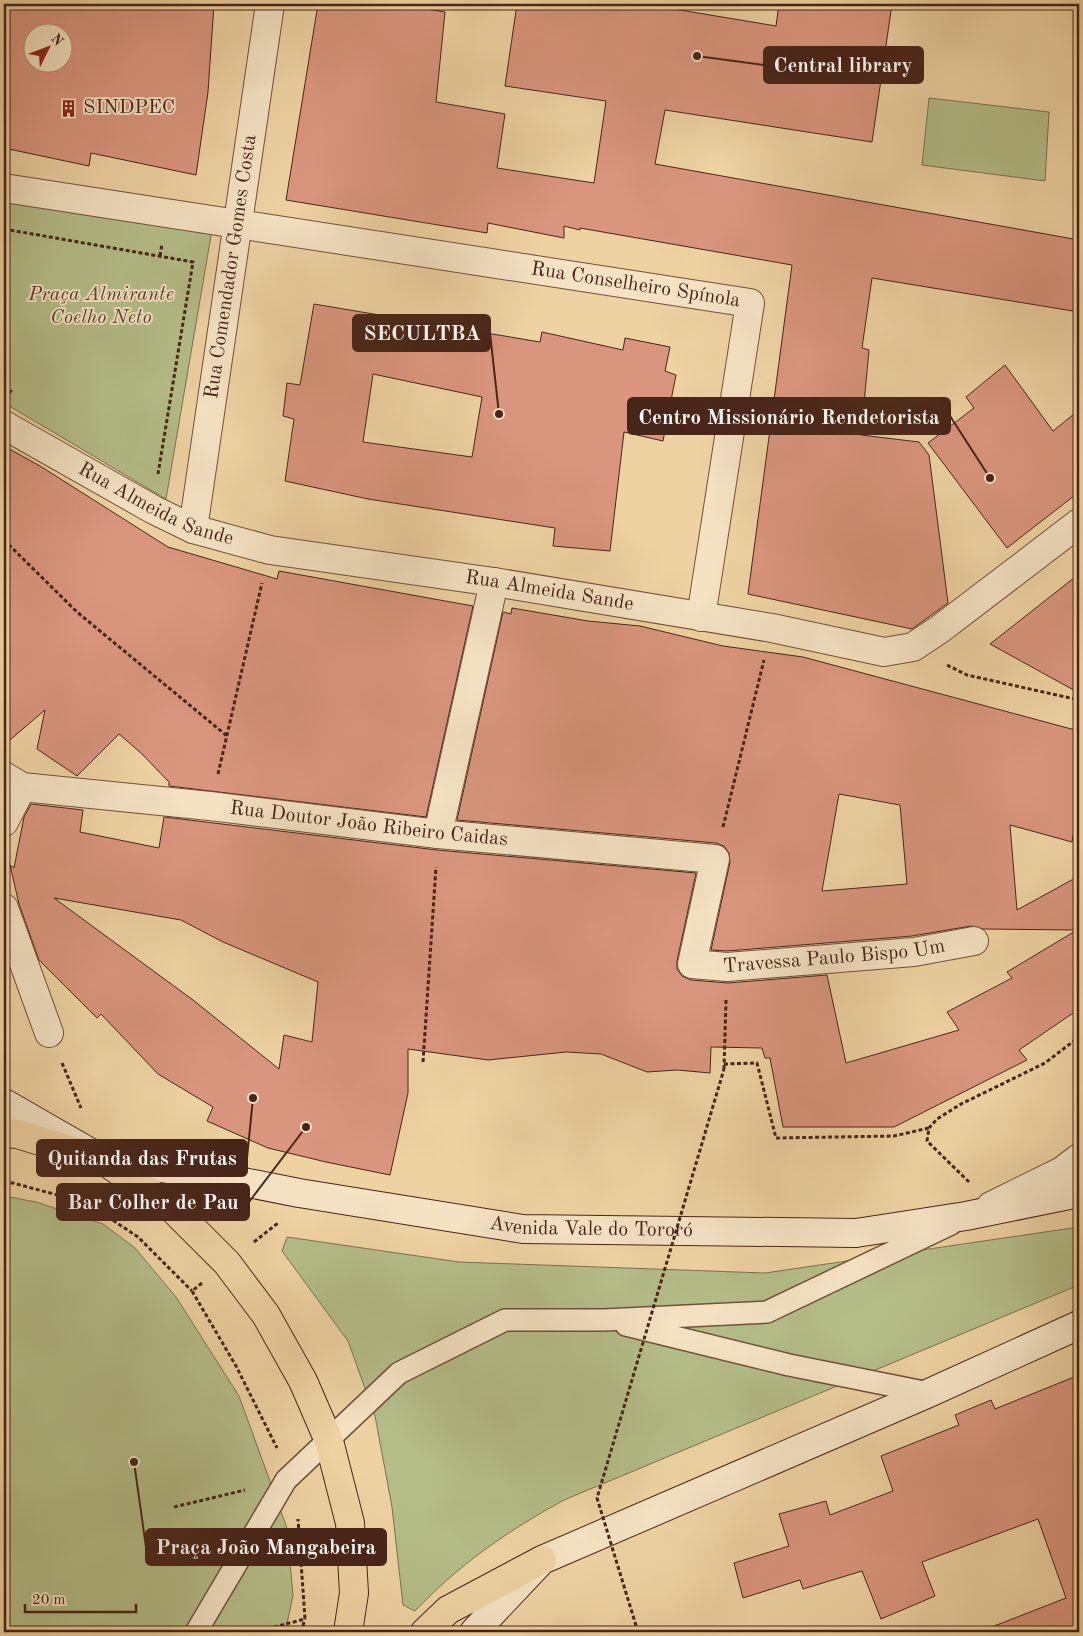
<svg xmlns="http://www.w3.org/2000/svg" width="1083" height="1636" font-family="'Old Standard TT',serif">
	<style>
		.green { fill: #b4bd88; stroke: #7e7150 }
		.building { fill: #d9957d; stroke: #482519; fill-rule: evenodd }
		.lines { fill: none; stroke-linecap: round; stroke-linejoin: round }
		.lane-casing { stroke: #72503b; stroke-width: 24 }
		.street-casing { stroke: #72503b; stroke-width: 30 }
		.secondary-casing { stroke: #482519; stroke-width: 30 }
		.primary-casing { stroke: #482519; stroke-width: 30 }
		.path { stroke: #482519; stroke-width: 3; stroke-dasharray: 4 2.5; stroke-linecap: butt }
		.lane { stroke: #f4e2c3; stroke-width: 21 }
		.street { stroke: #f4e2c3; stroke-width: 28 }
		.secondary { stroke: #f4e2c3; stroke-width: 28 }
		.primary { stroke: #eed2a2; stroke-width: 28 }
		.path-bridge { stroke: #482519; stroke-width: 3; stroke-dasharray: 4 2.5; stroke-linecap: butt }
		.labels { text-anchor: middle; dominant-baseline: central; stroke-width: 4; stroke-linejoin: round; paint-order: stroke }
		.poi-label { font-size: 20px; fill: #482519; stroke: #f4e2c3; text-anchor: start }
		.street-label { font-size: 20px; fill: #482519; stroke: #f4e2c3 }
		.park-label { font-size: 20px; font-style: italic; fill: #5e432f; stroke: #f4e2c3 }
		.leader { fill: none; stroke: #482519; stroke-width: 2 }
		.callout-dot { fill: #482519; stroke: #f4e2c3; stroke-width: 2 }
		.callout { fill: #482519; stroke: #482519; stroke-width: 2 }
		.callout-label { font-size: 21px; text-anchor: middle; font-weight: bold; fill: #fff }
	</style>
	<rect width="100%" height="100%" fill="#eed2a2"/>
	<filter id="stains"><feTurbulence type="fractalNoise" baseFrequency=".004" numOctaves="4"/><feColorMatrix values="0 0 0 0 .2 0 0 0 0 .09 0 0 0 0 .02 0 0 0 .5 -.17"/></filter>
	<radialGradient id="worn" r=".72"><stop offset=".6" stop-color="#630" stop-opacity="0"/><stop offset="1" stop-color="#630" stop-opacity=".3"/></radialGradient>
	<!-- green -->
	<g class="green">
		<path d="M929 98 1049 112 1045 181 922 165Z"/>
		<path d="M4 195 213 224 166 499 4 403Z"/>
		<path d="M4 1196 36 1202 103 1224 135 1248 176 1297 239 1396 287 1528 293 1596 285 1632H4Z"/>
		<path d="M1079 1227V1285L564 1500C506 1532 461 1563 415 1611L403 1605 392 1507 375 1416 348 1341 282 1251 287 1237 459 1262 765 1273Z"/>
	</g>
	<!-- building -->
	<g class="building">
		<path d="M4 4H214L208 92 196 175 91 153 89 166 4 148ZM32 32H62V62H32Z"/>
		<path d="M318 4H397L445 12 436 102 505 114 497 168 594 183 606 101 505 86 517 4H644L776 26 779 4H892L872 142 665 110 655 164 1079 240V312L872 278 862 348 869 350 861 435 919 442 929 455 948 603 912 629 748 594 792 265 580 228V230L564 226V238L488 223 487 233 286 200Z"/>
		<path d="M314 304 540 342 542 332 623 350 625 338 670 347 665 371 676 375 663 441 624 432 610 551 553 546 555 528 368 499 285 481 294 419 283 416 287 383 300 385ZM373 374 482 397 472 457 363 442Z"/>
		<path d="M1005 365 1053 431 1079 410V492L1007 548 928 443 974 408 966 397Z"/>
		<path d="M4 446 40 466 168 547 277 579 279 571 473 606 426 817 169 786V782L141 753 119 734 77 776 37 749 45 710 4 745Z"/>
		<path d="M1079 574V693L990 644Z"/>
		<path d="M512 608 588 621 640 626 723 646 803 657 1079 731V802L1072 842 1010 825 1017 910 1079 876V1009L1019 1050 1027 1060 894 1127H783L770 1058H765L762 1048 711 1047 710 1073 677 1070 647 1072 601 1054 566 1052 488 1060 408 1049V1093L390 1175 326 1162 268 1148 207 1121 213 1107 158 1074 101 1014 97 1018 39 960 19 904 10 865 14 868 24 817 31 804 83 810 80 832 159 848 164 817 437 850 696 873 677 961V969L682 976 691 980 728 983 827 975 846 1063 959 1030 947 1012 1012 978 1007 972 1077 930 983 929 971 926 912 936 727 951 711 950 730 862 729 853 724 846 716 843 457 820 503 612 511 614ZM839 794 900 805 907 884 822 891ZM54 898 181 920 223 942 318 982 312 1042 284 1035 279 1069 193 1000Z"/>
		<path d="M1079 1375V1632H984V1630L1066 1598 1038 1519 922 1562 935 1596 881 1619 862 1571 803 1589 800 1580 743 1598 734 1563 789 1546 779 1514 826 1501 830 1515 893 1491 881 1456 959 1425 955 1415 991 1400 995 1409Z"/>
	</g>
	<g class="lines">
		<defs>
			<g id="lane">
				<path d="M626 1325 789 1365 929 1393"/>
				<path d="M196 1632 286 1480 399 1373 505 1320H604L767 1312 951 1224"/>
			</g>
			<g id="street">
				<path id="s1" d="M4 188 750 303 701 617"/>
				<path id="s2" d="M4 425 154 510 193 529 270 550 494 582 772 628 884 652 913 647 940 629 1079 523"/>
				<path id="s3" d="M193 529 270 4"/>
				<path id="s4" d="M4 776 22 787 210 806 438 834 715 859 692 964 727 967 914 952 974 941"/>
				<path d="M4 822 22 787"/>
				<path d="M438 834 494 582"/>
				<path d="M4 908 49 1033"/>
				<path d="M991 1206 1062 1171 1079 1158"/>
			</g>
			<g id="secondary">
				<path id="s5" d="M4 1103 103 1160 203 1174 299 1193 523 1229 856 1233 966 1216 1079 1193"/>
				<path d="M474 1632 542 1560 929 1393 1079 1325"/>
			</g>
			<g id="primary">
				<path d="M4 1133 17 1134 103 1160 171 1207 227 1263 266 1315 303 1381 329 1441 350 1523 354 1593 348 1632"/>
				<path d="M425 1632 448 1610 542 1560"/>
			</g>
		</defs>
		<!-- lane casing -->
		<use href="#lane" class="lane-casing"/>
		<!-- street casing -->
		<use href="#street" class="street-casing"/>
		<!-- secondary casing -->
		<use href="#secondary" class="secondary-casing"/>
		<!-- primary casing -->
		<use href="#primary" class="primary-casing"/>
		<!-- path -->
		<g class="path">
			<path d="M4 229 193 262 158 474"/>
			<path d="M160 256 162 244"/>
			<path d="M4 387 12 392"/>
			<path d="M4 540 77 612 227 736"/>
			<path d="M947 665 967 675 1079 700"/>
			<path d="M218 774 262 583"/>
			<path d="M723 827 764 660"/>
			<path d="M423 1062 436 867"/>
			<path d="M62 1063 81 1108"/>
			<path d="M724 1064 757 1063 776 1138 894 1136 929 1128"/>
			<path d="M724 1069 726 1000"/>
			<path d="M969 1182 927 1141 929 1128 937 1119 961 1104 1045 1063 1079 1037"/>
			<path d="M4 1183H13L87 1203 138 1237 192 1291"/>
			<path d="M254 1242 278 1223"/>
			<path d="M202 1283 192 1291 236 1366 277 1448"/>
			<path d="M174 1507 245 1490"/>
			<path d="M255 1632 305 1619 298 1519"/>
			<path d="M301 1632 305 1619"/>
		</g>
		<!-- lane -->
		<use href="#lane" class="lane"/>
		<!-- street -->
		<use href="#street" class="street"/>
		<!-- secondary -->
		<use href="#secondary" class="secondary"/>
		<!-- primary -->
		<use href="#primary" class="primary"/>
		<!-- path-bridge -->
		<path class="path-bridge" d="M638 1632 597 1498 724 1069"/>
	</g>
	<!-- icons -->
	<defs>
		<symbol id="building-bare" viewBox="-9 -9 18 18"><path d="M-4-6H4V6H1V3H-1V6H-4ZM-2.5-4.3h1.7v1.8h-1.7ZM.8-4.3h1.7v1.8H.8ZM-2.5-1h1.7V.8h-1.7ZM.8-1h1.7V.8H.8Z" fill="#8f2418" stroke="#f4e2c3" stroke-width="2.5" paint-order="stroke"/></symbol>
	</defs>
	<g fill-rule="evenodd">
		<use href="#building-bare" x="56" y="96" width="25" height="25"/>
	</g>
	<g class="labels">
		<!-- poi labels -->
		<g class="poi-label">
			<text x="83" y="108">SINDPEC</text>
		</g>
		<!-- street labels -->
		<g class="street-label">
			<text stroke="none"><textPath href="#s3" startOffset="265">Rua Comendador Gomes Costa</textPath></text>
			<text stroke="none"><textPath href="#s1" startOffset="639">Rua Conselheiro Spínola</textPath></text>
			<text stroke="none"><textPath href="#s2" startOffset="172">Rua Almeida Sande</textPath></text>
			<text stroke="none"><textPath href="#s2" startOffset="578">Rua Almeida Sande</textPath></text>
			<text stroke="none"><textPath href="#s4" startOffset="370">Rua Doutor João Ribeiro Caidas</textPath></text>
			<text stroke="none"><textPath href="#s4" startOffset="968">Travessa Paulo Bispo Um</textPath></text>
			<text stroke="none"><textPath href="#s5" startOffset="608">Avenida Vale do Tororó</textPath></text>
		</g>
		<!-- park labels -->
		<g class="park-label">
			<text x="101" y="295">Praça Almirante<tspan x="101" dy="23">Coelho Neto</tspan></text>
		</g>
	</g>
	<!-- callouts -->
	<path class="leader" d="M697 56L764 65M499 414L490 333M990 478L950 416M253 1098L247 1158M306 1127L249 1202M134 1462L146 1547"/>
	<g class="callout-dot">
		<circle cx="697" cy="56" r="5"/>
		<circle cx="499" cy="414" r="5"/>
		<circle cx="990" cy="478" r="5"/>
		<circle cx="253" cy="1098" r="5"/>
		<circle cx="306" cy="1127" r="5"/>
		<circle cx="134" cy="1462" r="5"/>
	</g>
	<g class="callout">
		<rect x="764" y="47" width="159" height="36" rx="5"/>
		<rect x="353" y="315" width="137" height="36" rx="5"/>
		<rect x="628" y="398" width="322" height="36" rx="5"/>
		<rect x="37" y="1140" width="210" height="36" rx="5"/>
		<rect x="57" y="1184" width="192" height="36" rx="5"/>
		<rect x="146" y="1529" width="240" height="36" rx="5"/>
	</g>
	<g class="callout-label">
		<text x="843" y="72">Central library</text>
		<text x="422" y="340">SECULTBA</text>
		<text x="789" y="424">Centro Missionário Rendetorista</text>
		<text x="142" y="1165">Quitanda das Frutas</text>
		<text x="153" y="1209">Bar Colher de Pau</text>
		<text x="266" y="1554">Praça João Mangabeira</text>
	</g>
	<!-- margin -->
	<rect width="1083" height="1636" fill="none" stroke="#eed2a2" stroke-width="20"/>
	<rect x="5" y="5" width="1073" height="1626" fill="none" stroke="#482519" stroke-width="2.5"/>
	<rect x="10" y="10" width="1063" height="1616" fill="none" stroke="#482519"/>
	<!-- north arrow -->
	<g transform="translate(48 48) rotate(48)"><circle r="24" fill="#f4e2c3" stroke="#af967f"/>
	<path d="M0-4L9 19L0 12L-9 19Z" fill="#8f2418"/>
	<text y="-8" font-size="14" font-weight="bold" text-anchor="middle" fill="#482519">N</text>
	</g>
	<!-- scale -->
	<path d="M25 1604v8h111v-8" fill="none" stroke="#482519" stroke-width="2.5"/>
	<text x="32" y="1604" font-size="15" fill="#482519" stroke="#f4e2c3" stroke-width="4" paint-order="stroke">20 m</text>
	<rect width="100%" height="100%" filter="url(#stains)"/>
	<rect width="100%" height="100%" fill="url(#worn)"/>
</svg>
